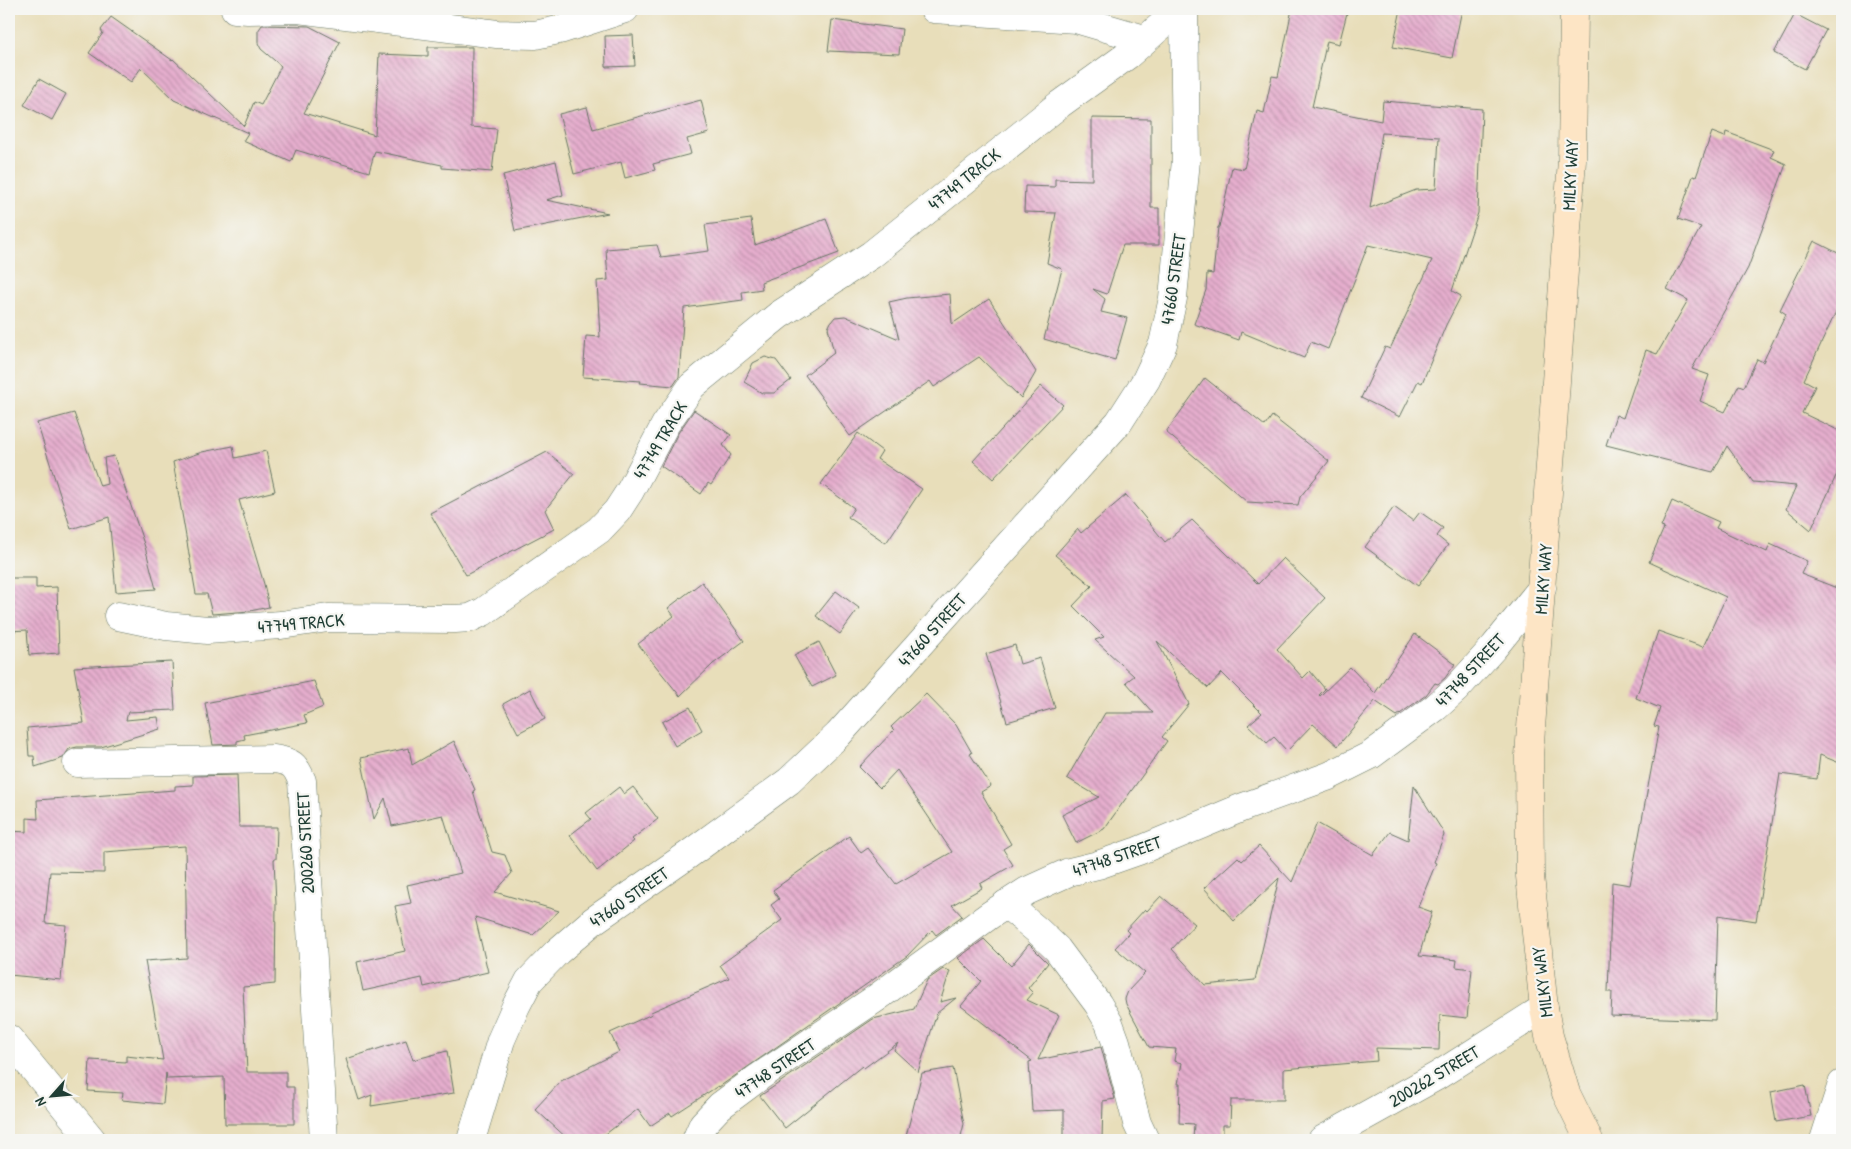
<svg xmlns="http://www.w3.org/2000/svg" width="1851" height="1149" font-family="'Patrick Hand',sans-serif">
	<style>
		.building { fill: url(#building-back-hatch); fill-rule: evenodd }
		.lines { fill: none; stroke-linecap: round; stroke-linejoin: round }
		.street-casing { stroke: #657563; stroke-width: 29 }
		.secondary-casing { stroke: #657563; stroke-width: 29 }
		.street { stroke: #fff; stroke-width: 28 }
		.secondary { stroke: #fde5c5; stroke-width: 28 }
		.labels { text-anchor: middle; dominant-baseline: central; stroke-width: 4.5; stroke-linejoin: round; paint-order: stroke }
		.street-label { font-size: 18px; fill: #1f3d34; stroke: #f6f6f2 }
	</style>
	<defs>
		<pattern id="building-back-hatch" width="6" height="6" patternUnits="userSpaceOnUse" patternTransform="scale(1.25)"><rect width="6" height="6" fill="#e6aece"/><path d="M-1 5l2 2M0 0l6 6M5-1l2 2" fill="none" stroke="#ba8fa8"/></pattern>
	</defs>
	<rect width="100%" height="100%" fill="#f6f6f2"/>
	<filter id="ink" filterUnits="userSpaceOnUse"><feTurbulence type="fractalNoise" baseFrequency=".02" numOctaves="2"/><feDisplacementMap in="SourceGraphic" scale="10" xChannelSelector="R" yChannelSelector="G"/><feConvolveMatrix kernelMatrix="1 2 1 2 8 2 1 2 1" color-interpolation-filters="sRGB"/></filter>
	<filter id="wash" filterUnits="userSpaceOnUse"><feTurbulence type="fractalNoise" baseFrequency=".0096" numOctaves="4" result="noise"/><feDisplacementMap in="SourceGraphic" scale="20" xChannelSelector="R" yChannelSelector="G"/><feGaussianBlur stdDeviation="1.12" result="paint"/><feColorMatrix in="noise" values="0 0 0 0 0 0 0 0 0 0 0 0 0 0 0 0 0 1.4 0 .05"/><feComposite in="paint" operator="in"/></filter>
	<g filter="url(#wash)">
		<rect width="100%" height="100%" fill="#e8deba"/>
		<g id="blocks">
			<!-- building -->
			<g class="building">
				<path d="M1292 9H1348L1339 44 1327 41 1312 107 1381 121 1383 101 1482 109 1478 213 1452 291 1461 296 1446 325 1422 383 1418 381 1400 417 1361 398 1385 347 1390 349 1432 260 1368 245 1328 349 1311 342 1304 358 1241 332 1239 340 1194 324 1206 290 1207 273 1213 274 1218 227H1219L1232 167 1244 169 1257 111 1264 113 1272 76 1278 77ZM1382 133 1439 137 1436 189 1416 190 1370 208Z"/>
				<path d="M1401 9H1462L1452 58 1393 47Z"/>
				<path d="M1795 14 1826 30 1805 69 1774 53Z"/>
				<path d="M111 17 172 60 173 59 244 126 254 102 261 105 281 66 261 49 258 43V31L262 25 309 26 340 42 304 113 375 135 379 54 428 56V47H472L471 127 497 129 492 172 442 168V165L375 151 369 172 296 150 291 162 243 141 248 133 174 100 141 68 131 82 89 53 103 33 101 30Z"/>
				<path d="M832 20 902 29 899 54 828 51Z"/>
				<path d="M633 35 635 66 606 67 605 36Z"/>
				<path d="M39 79 66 94 52 120 24 105Z"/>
				<path d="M701 100 709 133 687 139 691 154 653 164 655 170 625 178 621 162 574 174 559 114 587 107 593 129Z"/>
				<path d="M1092 118 1151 119V208H1159V245H1123L1107 294 1093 289 1105 299 1101 312 1127 318 1115 360 1044 339 1062 269 1047 263 1056 213 1024 212 1025 186 1055 187V179L1092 180Z"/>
				<path d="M1712 132 1725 137 1726 132 1774 150 1771 157 1786 164 1748 268 1692 369 1709 375 1700 401 1725 412 1739 385 1744 387 1757 359 1763 362 1786 314 1780 310 1814 241 1842 255V299L1804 380 1815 386 1802 413 1842 432V463L1811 530 1786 509 1796 486 1753 482 1727 446 1713 472 1606 445 1616 415 1623 418 1646 350 1657 354 1688 300 1667 289 1701 227 1678 219 1693 176 1696 177Z"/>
				<path d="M556 161 563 195 546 200 608 213 515 231 503 175Z"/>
				<path d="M751 219 755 245 826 219 839 253 761 282 762 289 742 292 743 300 684 308 679 377 673 386 640 383 641 381 583 377 586 336 600 337 597 281 608 280 606 249 657 245 661 257 709 251 705 225Z"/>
				<path d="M950 294 952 324 989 299 1036 372 1021 398 979 357 934 387 930 381 850 436 805 375 834 353 828 328 831 322 835 317 845 316 899 339 889 302 907 298Z"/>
				<path d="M765 357 776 360 791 380 774 393H762L744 382 753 363Z"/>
				<path d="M1205 378 1265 426 1272 416 1329 461 1300 497 1298 505 1247 502 1166 432Z"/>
				<path d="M1041 386 1063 405 993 479 973 461Z"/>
				<path d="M694 410 731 435 723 445 731 455 711 485 708 483 701 494 661 466 678 433Z"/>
				<path d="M74 413 100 486 107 484 104 458 114 456 145 547 156 589 116 592 109 517 71 529 37 423Z"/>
				<path d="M858 433 882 451 877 459 922 489 886 543 848 517 854 508 821 484Z"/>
				<path d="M233 446 235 458 266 451 275 491 239 500 264 584 269 607 250 611 212 614 207 594H196L173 462 202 452Z"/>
				<path d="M547 452 574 474 545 510 554 529 466 575 430 513Z"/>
				<path d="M1126 495 1165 542 1192 520 1258 584 1283 558 1325 598 1277 649 1303 678 1310 671 1325 689 1319 695 1320 696 1350 667 1375 693 1415 634 1455 664 1445 678 1438 684 1435 683 1426 695 1397 716 1375 701 1338 746 1313 724 1287 751 1274 737 1267 743 1248 725 1262 713 1222 673 1208 688 1157 641 1189 704 1162 737 1167 741 1104 829 1076 843 1062 815 1099 797 1067 778 1105 713H1153L1126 682 1134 676 1095 640 1104 637 1073 606 1092 586 1055 555 1078 529 1081 533Z"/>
				<path d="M1672 501 1719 522 1716 528 1767 552 1770 544 1807 561 1801 574 1842 590V764L1820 755 1817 779 1780 774 1756 921 1718 915 1715 1020 1611 1016 1612 992H1608L1612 882 1630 885 1659 727 1654 726 1660 708 1636 698 1658 631 1703 647 1726 597 1649 562 1664 528 1661 527Z"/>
				<path d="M1394 507 1413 521 1420 512 1443 528 1437 536 1448 545 1418 586 1365 547Z"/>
				<path d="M9 578H36V588L57 587 59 653 29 655 27 630 9 631Z"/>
				<path d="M702 582 744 641 713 664 680 696 638 644 674 616 668 608Z"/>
				<path d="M836 591 859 608 840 634 816 616Z"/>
				<path d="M819 642 836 675 812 687 794 655Z"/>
				<path d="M1015 645 1020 664 1040 658 1055 708 1007 722 986 654Z"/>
				<path d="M172 662 175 710 128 712 126 720 158 717 160 729 101 747H77L69 749 63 758 35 767 34 756H29L27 728 84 723 74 667Z"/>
				<path d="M314 681 323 707 304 715 307 723 244 735 245 739 237 741V744L213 745 205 703Z"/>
				<path d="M530 689 545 719 518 733 503 704Z"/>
				<path d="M926 694 956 725 972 753 970 754 991 786 981 792 1011 844 1003 849 1013 865 980 884 982 888 952 905 962 916 936 935 932 930 907 956 719 1087 718 1086 672 1116 670 1113 650 1126 638 1109 598 1140H569L535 1109 561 1081 619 1052 610 1033 652 1014 651 1012 729 978 720 965 782 920 771 905 779 899 773 890 849 836 861 853 868 848 896 884 952 852 897 770 880 788 859 767 894 730 891 727Z"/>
				<path d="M690 707 702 730 675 746 662 722Z"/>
				<path d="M454 741 475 790 473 791 492 852 505 855 512 873 495 892 559 911 533 935 475 917 488 972 424 987 422 978 363 991 357 962 405 951 395 906 411 903 407 885 461 873 443 815 392 826 385 798 374 819 361 758 409 748 412 765Z"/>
				<path d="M237 775 239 827H277L276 859H274L276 904 275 984 243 987 247 1072H286V1087H294V1124H225L224 1077 167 1079 166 1073 163 1104 122 1100 123 1093 88 1091 90 1060 126 1062V1056L163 1060 145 961 187 958 185 846 104 852V873L50 872 45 923 66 925 61 980 9 975V831L27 832V818L38 819 37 800 175 790V786L193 785V776Z"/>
				<path d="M1414 786 1442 830 1444 835 1434 862 1436 863 1418 907 1432 912 1419 956 1457 960 1456 967 1472 969 1467 1018 1440 1015 1439 1050 1376 1048 1377 1061 1284 1069V1100H1231L1230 1125H1223V1140H1193L1194 1124 1179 1123 1180 1084H1178L1182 1063 1174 1061 1176 1049 1149 1047 1126 1004 1125 999 1128 991 1145 973 1115 948 1129 933 1126 930 1145 909 1147 911 1161 896 1195 924 1172 949 1205 985 1255 980 1279 878 1234 921 1204 888 1238 857 1242 861 1259 846 1292 882 1317 823 1373 855 1390 832 1408 840Z"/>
				<path d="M619 787 624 794 633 787 658 819 632 839 634 841 597 871 570 835 591 819 586 813Z"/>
				<path d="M984 939 1011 966 1029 944 1048 963 1028 988 1033 993 1027 1000 1059 1015 1038 1060 1101 1047 1115 1099 1103 1101 1102 1140H1064V1110L1032 1111 1029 1062 1032 1061 961 1006 981 981 958 958Z"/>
				<path d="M943 969 950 971 940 1002 956 998 937 1013 918 1072 894 1050 898 1043 864 1068 862 1066 785 1128 760 1096 873 1019 914 1009 927 980Z"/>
				<path d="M406 1040 413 1060 447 1051 454 1093 371 1106 372 1095 359 1100 346 1059Z"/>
				<path d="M953 1068 964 1124 960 1140H905L922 1073Z"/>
				<path d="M1805 1085 1811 1116 1776 1122 1771 1092Z"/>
			</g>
		</g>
	</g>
	<g filter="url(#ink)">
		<use href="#blocks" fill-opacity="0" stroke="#657563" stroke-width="1"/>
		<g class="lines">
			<defs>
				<g id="street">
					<path d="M235 9 248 10 298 9 497 34 535 35 563 29 625 9"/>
					<path d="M934 9 1076 19 1144 39"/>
					<path d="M118 616 166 626 207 630 281 625 328 618 455 619 470 618 483 612 599 530 617 511 630 491 665 425 692 386 779 315 871 255 1060 104 1128 55 1180 9"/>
					<path d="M77 763 274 759C292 762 295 764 302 781L324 1140"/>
					<path d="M1006 904 1038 931 1057 949 1098 1004 1109 1023 1116 1042 1137 1123 1145 1140"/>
					<path d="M9 1039 92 1140"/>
					<path d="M471 1140 501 1040 516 1006 529 981 557 952 593 921 688 855 789 781 838 735 1119 422 1146 380 1163 344 1173 298 1186 160 1184 9"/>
					<path d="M696 1140 703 1124 720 1106 759 1077 875 999 990 915 1027 891 1069 872 1098 865 1138 851 1241 808 1329 776 1371 755 1436 707 1456 689 1494 647 1542 588"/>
					<path d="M1322 1140 1437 1076 1544 1008"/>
					<path d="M1824 1140 1842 1084"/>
				</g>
				<path id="secondary" d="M1574 9 1572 160 1529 756 1530 876 1544 1008 1549 1036 1566 1093 1589 1140"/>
			</defs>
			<!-- street casing -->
			<use href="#street" class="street-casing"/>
			<!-- secondary casing -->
			<use href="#secondary" class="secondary-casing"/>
			<!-- street -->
			<use href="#street" class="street"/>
			<!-- secondary -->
			<use href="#secondary" class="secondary"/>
		</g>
	</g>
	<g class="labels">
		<!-- street labels -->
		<g class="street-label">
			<text transform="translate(1570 175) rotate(-87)">MILKY WAY</text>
			<text transform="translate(964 179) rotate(-39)">47749 TRACK</text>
			<text transform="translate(1173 279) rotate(-82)">47660 STREET</text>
			<text transform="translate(660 440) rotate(-59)">47749 TRACK</text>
			<text transform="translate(1543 579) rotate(-86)">MILKY WAY</text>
			<text transform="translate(301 623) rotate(-5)">47749 TRACK</text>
			<text transform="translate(932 630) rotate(-48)">47660 STREET</text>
			<text transform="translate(1470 670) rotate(-47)">47748 STREET</text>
			<text transform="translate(305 843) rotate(-93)">200260 STREET</text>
			<text transform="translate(1117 856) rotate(-19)">47748 STREET</text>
			<text transform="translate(629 897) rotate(-35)">47660 STREET</text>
			<text transform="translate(1542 982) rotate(-97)">MILKY WAY</text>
			<text transform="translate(775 1068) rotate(-34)">47748 STREET</text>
			<text transform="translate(1434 1076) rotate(-31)">200262 STREET</text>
		</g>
	</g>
	<!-- margin -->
	<rect width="1851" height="1149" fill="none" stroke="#f6f6f2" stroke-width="30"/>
	<!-- north arrow -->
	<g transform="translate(52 1096) rotate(243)" stroke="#f6f6f2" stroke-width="4" paint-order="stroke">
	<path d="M0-4L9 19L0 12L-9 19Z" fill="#1f3d34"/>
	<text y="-8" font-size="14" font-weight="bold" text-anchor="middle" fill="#1f3d34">N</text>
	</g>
</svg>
